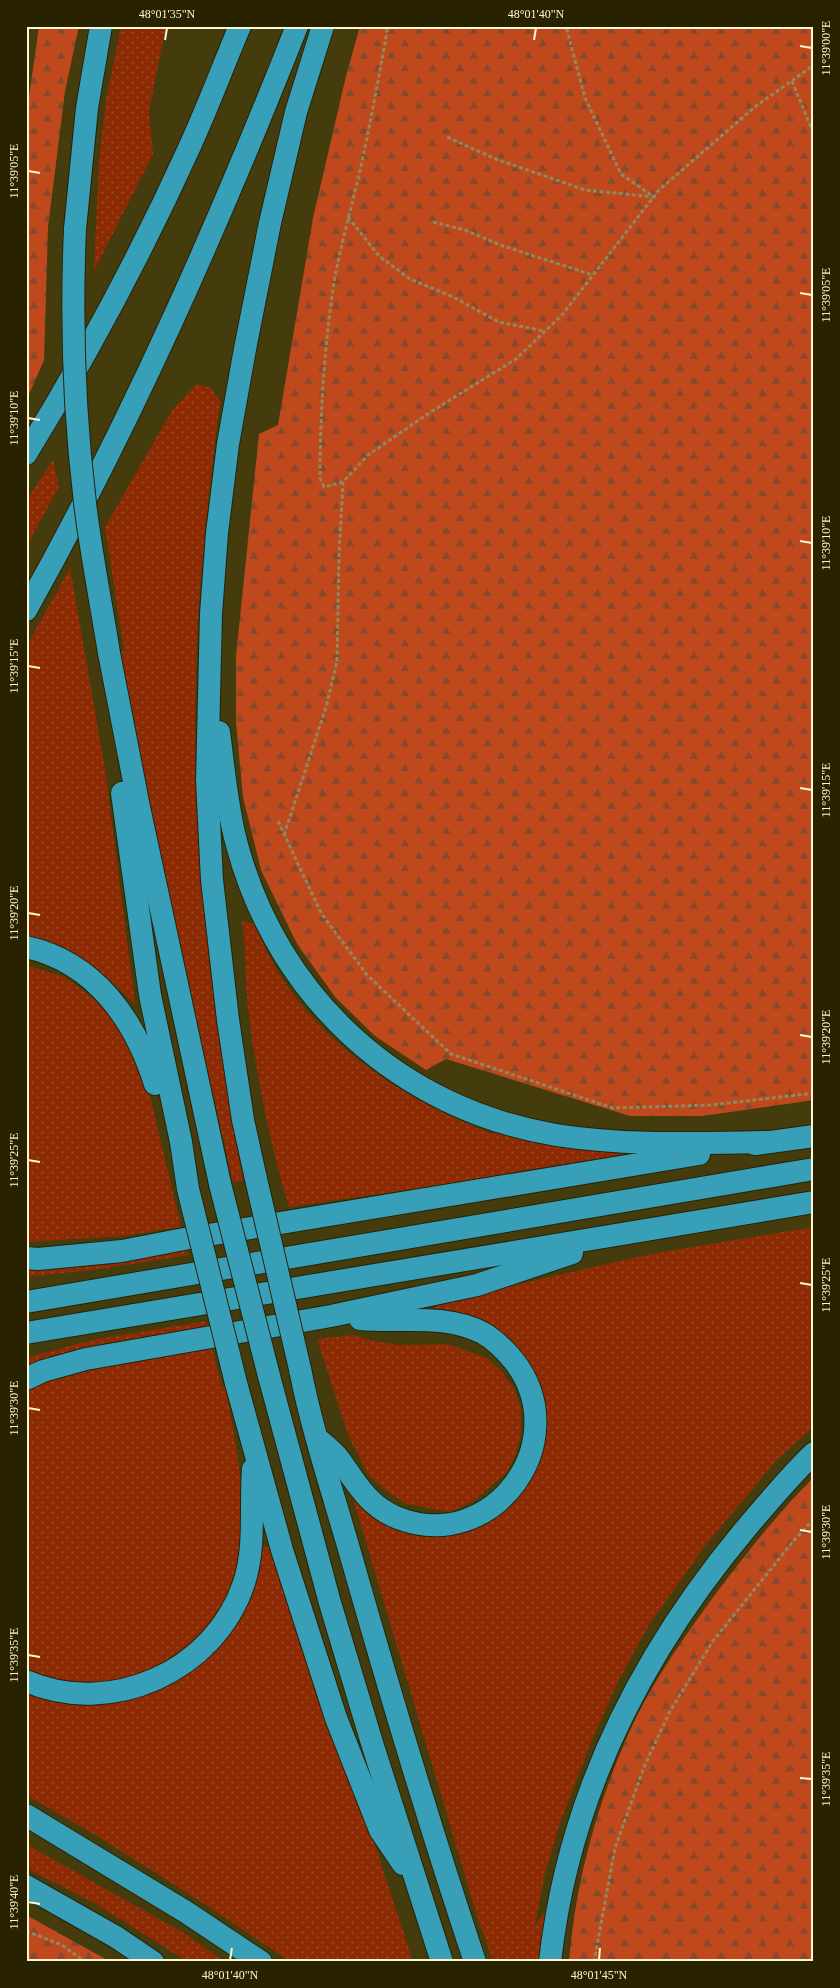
<svg xmlns="http://www.w3.org/2000/svg" width="840" height="1988" font-family="'Times New Roman',serif">
	<style>
		.grass { fill: url(#grass-dots) }
		.forest { fill: url(#forest-firs) }
		.lines { fill: none; stroke-linecap: round; stroke-linejoin: round }
		.highway-casing { stroke: #282307; stroke-width: 24 }
		.path { stroke: #91895b; stroke-width: 3; stroke-dasharray: 4 2.5; stroke-linecap: butt }
		.highway { stroke: #389fb9; stroke-width: 22 }
		.highway-bridge-casing { stroke: #282307; stroke-width: 24; stroke-linecap: butt }
		.highway-bridge { stroke: #389fb9; stroke-width: 22 }
		.ticks { fill: none; stroke: #fef6cc; stroke-width: 2 }
		.neatline { fill: none; stroke: #fef6cc; stroke-width: 2 }
		.ticks-label { font-size: 12px; text-anchor: middle; fill: #fef6cc }
	</style>
	<defs>
		<pattern id="grass-dots" width="8" height="8" patternUnits="userSpaceOnUse" patternTransform="scale(1.25)"><rect width="8" height="8" fill="#8c2b03"/><path d="M2 2h.1M6 6h.1" fill="none" stroke="#9d4a27" stroke-width="1.8" stroke-linecap="round"/></pattern>
		<pattern id="forest-firs" width="22" height="20" patternUnits="userSpaceOnUse" patternTransform="scale(1.25)"><rect width="22" height="20" fill="#c0481d"/><path d="M5 1l3.5 6h-7zM16 11l3.5 6h-7z" fill="#86492d"/></pattern>
	</defs>
	<rect width="100%" height="100%" fill="#443c0c"/>
	<!-- grass -->
	<g class="grass">
		<path d="M121 26H166L149 111 153 154 94 271 99 161 106 100Z"/>
		<path d="M197 384 211 388 220 401C209 491 198 581 196 672 191 842 211 1014 243 1181L233 1182 166 886 121 652 124 650 105 527 173 409Z"/>
		<path d="M53 460 59 487 26 547V501Z"/>
		<path d="M70 568 105 769 135 1004C98 968 79 948 26 938V647Z"/>
		<path d="M242 921 255 924C291 1026 395 1098 493 1134L497 1129 640 1152 448 1184 289 1207C270 1146 256 1073 248 1009 245 980 246 950 242 921Z"/>
		<path d="M26 965 65 977 103 1006 130 1046 150 1096 181 1227 123 1236 26 1242Z"/>
		<path d="M814 1227V1426L775 1462 705 1546 649 1625 619 1680 591 1742 559 1826 545 1874 535 1925 547 1908 539 1962H493L476 1913 352 1495 386 1521 501 1511 519 1494 545 1414 543 1397 539 1384 531 1367 493 1325 456 1314 438 1312 435 1303 656 1253Z"/>
		<path d="M187 1249 189 1255 100 1269 26 1277V1265Z"/>
		<path d="M206 1321 208 1327C147 1337 83 1342 26 1367V1358L92 1340Z"/>
		<path d="M353 1335 374 1341 399 1345 447 1344 487 1358 502 1372 514 1388 521 1409V1432L516 1454 507 1472 475 1500 450 1512 406 1504 388 1492 369 1476 348 1435 317 1339Z"/>
		<path d="M212 1348 222 1387 225 1386 226 1391C236 1447 250 1507 238 1564 224 1628 163 1680 97 1683 72 1684 50 1677 26 1670V1391C82 1364 151 1359 212 1348Z"/>
		<path d="M264 1546 269 1548 328 1723 371 1833 413 1962H291L194 1897 97 1836 26 1795V1694C109 1724 202 1690 243 1611 250 1598 256 1583 260 1569 262 1561 261 1553 264 1546Z"/>
		<path d="M26 1844 184 1933 225 1962H188L96 1904 26 1868Z"/>
	</g>
	<!-- forest -->
	<g class="forest">
		<path d="M39 26H79L65 91 48 227 44 360 26 401V118Z"/>
		<path d="M360 26H814V1100L702 1116H630L446 1059 426 1070 375 1036 336 998 297 944 261 870 243 797 236 723V656L259 434 278 425 313 218 346 76Z"/>
		<path d="M814 1477V1962H569C575 1886 595 1811 625 1742 647 1689 681 1642 714 1596 745 1555 777 1514 814 1477Z"/>
		<path d="M26 1915 111 1962H26Z"/>
	</g>
	<g class="lines">
		<defs>
			<g id="highway">
				<path d="M75 229 87 108 101 26"/>
				<path d="M26 454C87 355 142 252 190 146 208 107 223 66 240 26"/>
				<path d="M26 610C131 423 218 226 297 26"/>
				<path d="M109 653 139 807 220 1184"/>
				<path d="M219 732C224 769 227 809 237 845 278 998 400 1109 556 1135 626 1146 698 1143 769 1142"/>
				<path d="M122 793 150 995 181 1142 188 1189"/>
				<path d="M26 947C95 962 135 1020 155 1084"/>
				<path d="M755 1144 814 1136"/>
				<path d="M256 1179 243 1120 228 1020 212 880 207 781 211 614 217 533 228 444 245 349 270 223 296 112 323 26"/>
				<path d="M26 1258 38 1259 122 1251 184 1239 699 1154"/>
				<path d="M26 1302 814 1169"/>
				<path d="M26 1333 814 1202"/>
				<path d="M300 1369C313 1435 335 1499 353 1563 391 1697 431 1830 475 1962"/>
				<path d="M269 1376 330 1603 372 1743 442 1962"/>
				<path d="M26 1379 43 1371 86 1359 331 1316 477 1285 572 1253"/>
				<path d="M236 1383 282 1550 336 1718 380 1830 403 1864"/>
				<path d="M318 1439C325 1445 334 1452 340 1460 356 1483 369 1507 398 1518 493 1555 576 1441 514 1361 505 1350 495 1340 483 1333 444 1313 401 1323 360 1319"/>
				<path d="M26 1681C111 1718 215 1671 244 1583 256 1546 250 1507 253 1469"/>
				<path d="M26 1815 186 1912 261 1962"/>
				<path d="M26 1886 116 1937 153 1962"/>
				<path d="M550 1962C568 1798 642 1652 748 1526 769 1501 790 1476 814 1453"/>
			</g>
		</defs>
		<!-- highway casing -->
		<use href="#highway" class="highway-casing"/>
		<!-- path -->
		<g class="path">
			<path d="M792 81 814 135"/>
			<path d="M447 137 496 159 585 190 654 197 621 174 585 98 566 26"/>
			<path d="M348 217 379 256 410 279 451 296 499 322 544 331"/>
			<path d="M433 222 465 230 503 246 593 275"/>
			<path d="M343 482 324 487 320 478C320 415 324 352 333 289 339 251 350 213 359 175 370 126 379 76 388 26"/>
			<path d="M278 821 321 913 367 975 451 1054 613 1108 712 1105 814 1093"/>
			<path d="M284 835 327 704 337 661 339 555 343 482 368 455 429 413 516 359 562 315 659 190 756 106 814 65"/>
			<path d="M26 1931 62 1945 85 1962"/>
			<path d="M594 1962 615 1848 644 1767 670 1711 713 1641 795 1539 814 1519"/>
		</g>
		<!-- highway -->
		<use href="#highway" class="highway"/>
		<defs>
			<g id="highway-bridge">
				<path d="M75 229C71 320 74 412 85 503 91 553 101 603 109 653"/>
				<path d="M256 1179 300 1369"/>
				<path d="M220 1184 269 1376"/>
				<path d="M188 1189 236 1383"/>
			</g>
		</defs>
		<!-- highway-bridge casing -->
		<use href="#highway-bridge" class="highway-bridge-casing"/>
		<!-- highway-bridge -->
		<use href="#highway-bridge" class="highway-bridge"/>
	</g>
	<!-- ticks -->
	<path class="ticks" d="M165 40 167 28M534 40 536 28M800 46 812 48M28 171 40 173M800 293 812 295M28 418 40 420M800 541 812 543M28 666 40 668M800 788 812 790M28 913 40 915M800 1035 812 1037M28 1160 40 1162M800 1283 812 1285M28 1408 40 1410M800 1530 812 1532M28 1655 40 1657M800 1778 812 1779M28 1902 40 1904M230 1960 232 1948M599 1960 600 1948"/>
	<!-- border -->
	<rect width="840" height="1988" fill="none" stroke="#292200" stroke-width="55"/>
	<rect x="28" y="28" width="784" height="1932" class="neatline"/>
	<g class="ticks-label">
		<text x="167" y="18">48°01'35"N</text>
		<text x="536" y="18">48°01'40"N</text>
		<text transform="translate(826 48) rotate(-90)" y="4">11°39'00"E</text>
		<text transform="translate(14 171) rotate(-90)" y="4">11°39'05"E</text>
		<text transform="translate(826 295) rotate(-90)" y="4">11°39'05"E</text>
		<text transform="translate(14 418) rotate(-90)" y="4">11°39'10"E</text>
		<text transform="translate(826 543) rotate(-90)" y="4">11°39'10"E</text>
		<text transform="translate(14 666) rotate(-90)" y="4">11°39'15"E</text>
		<text transform="translate(826 790) rotate(-90)" y="4">11°39'15"E</text>
		<text transform="translate(14 913) rotate(-90)" y="4">11°39'20"E</text>
		<text transform="translate(826 1037) rotate(-90)" y="4">11°39'20"E</text>
		<text transform="translate(14 1160) rotate(-90)" y="4">11°39'25"E</text>
		<text transform="translate(826 1285) rotate(-90)" y="4">11°39'25"E</text>
		<text transform="translate(14 1408) rotate(-90)" y="4">11°39'30"E</text>
		<text transform="translate(826 1532) rotate(-90)" y="4">11°39'30"E</text>
		<text transform="translate(14 1655) rotate(-90)" y="4">11°39'35"E</text>
		<text transform="translate(826 1779) rotate(-90)" y="4">11°39'35"E</text>
		<text transform="translate(14 1902) rotate(-90)" y="4">11°39'40"E</text>
		<text x="230" y="1979">48°01'40"N</text>
		<text x="599" y="1979">48°01'45"N</text>
	</g>
</svg>
